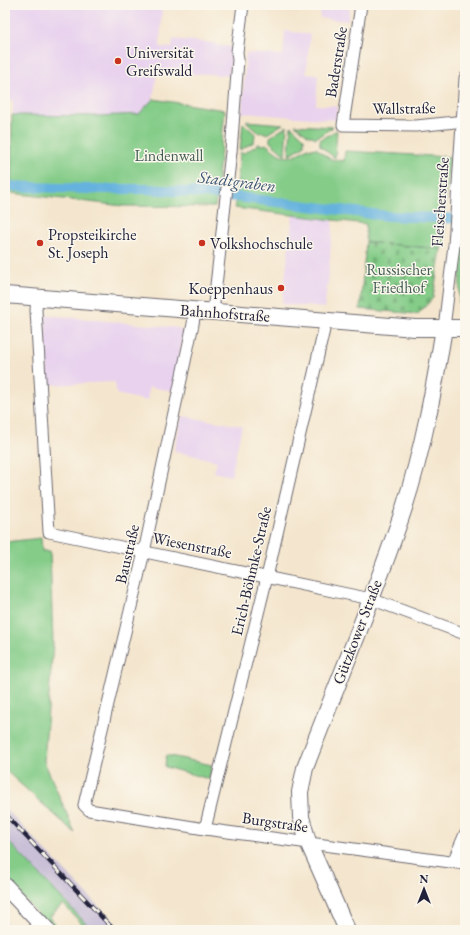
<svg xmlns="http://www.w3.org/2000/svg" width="470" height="935" font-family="'EB Garamond',serif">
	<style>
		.built { fill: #e8d2ee }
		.industrial { fill: #c9bfd7 }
		.green { fill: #84cc88; stroke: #537762 }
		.cemetery { fill: url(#cemetery-stones); stroke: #537762 }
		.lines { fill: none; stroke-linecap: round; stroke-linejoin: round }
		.stream { stroke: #65b2de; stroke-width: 3 }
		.canal { stroke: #65b2de; stroke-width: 10 }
		.street-casing { stroke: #6c676e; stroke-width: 13 }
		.secondary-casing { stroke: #6c676e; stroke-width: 18 }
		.street { stroke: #fff; stroke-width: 11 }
		.secondary { stroke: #fff; stroke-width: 16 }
		.rail-casing { stroke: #22223b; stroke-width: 4.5 }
		.rail { stroke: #fbf7ec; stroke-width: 3; stroke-dasharray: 9; stroke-linecap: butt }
		.poi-dot { fill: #c8321e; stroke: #fbf7ec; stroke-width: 1.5 }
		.labels { text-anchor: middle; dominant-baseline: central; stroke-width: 3; stroke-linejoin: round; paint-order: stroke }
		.poi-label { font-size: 16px; fill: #22223b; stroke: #fbf7ec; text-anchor: start }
		.street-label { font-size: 16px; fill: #22223b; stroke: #fbf7ec }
		.park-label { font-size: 16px; fill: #445e56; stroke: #fbf7ec }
		.water-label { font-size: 17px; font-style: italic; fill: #395474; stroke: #fbf7ec }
	</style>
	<defs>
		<pattern id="cemetery-stones" width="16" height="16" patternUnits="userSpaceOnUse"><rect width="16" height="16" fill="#84cc88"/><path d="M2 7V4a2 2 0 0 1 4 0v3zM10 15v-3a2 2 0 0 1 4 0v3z" fill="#72af76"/></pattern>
	</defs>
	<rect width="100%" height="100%" fill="#fbf7ec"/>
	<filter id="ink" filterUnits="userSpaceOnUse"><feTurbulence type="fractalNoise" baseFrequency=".025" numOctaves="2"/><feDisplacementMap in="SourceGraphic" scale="8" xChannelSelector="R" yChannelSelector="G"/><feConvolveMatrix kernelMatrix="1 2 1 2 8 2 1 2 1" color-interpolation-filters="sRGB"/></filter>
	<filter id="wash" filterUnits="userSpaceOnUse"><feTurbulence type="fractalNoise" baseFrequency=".012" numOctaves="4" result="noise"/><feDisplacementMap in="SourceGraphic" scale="16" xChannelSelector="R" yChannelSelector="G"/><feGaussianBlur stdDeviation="0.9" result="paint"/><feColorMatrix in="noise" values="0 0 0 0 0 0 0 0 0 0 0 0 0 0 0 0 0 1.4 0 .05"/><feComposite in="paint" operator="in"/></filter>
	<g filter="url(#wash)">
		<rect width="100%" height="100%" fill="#f4e6ce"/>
		<!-- built -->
		<g class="built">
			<path d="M5 5H162L160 47 172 48 173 39 215 43V45L233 47 229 76 209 74H157L153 99 139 114 99 116 13 115V101L5 99Z"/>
			<path d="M321 5H350L348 21 320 18Z"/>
			<path d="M285 31 310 34 306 74 318 75 316 105 337 106 336 120 242 113 246 53 283 55Z"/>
			<path d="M293 214 333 219 328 282 324 308 282 304Z"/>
			<path d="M45 315 179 328 183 333 173 391 149 387 147 401 116 394 115 382 48 385Z"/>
			<path d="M182 416 242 426 231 476 214 472 217 461 174 451Z"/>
		</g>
		<!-- industrial -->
		<path class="industrial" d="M5 808 121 930H92L5 838Z"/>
		<!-- green -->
		<g class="green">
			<path d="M153 99 225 110 215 207 123 206 11 193 12 115 99 116 139 114Z"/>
			<path d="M246 121 283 124 267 134 263 132 259 133Z"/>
			<path d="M243 123 255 134 254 142 240 150Z"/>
			<path d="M295 125 333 127 316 138 312 136H309Z"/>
			<path d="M287 126 285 155 270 142V137Z"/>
			<path d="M291 126 304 138V146L289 155Z"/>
			<path d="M337 130 335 158 320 146V140Z"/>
			<path d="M259 144 263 145 266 144C285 160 287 160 308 148L311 149 316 148 330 159 344 161 345 151 450 157 445 206 444 244 441 249 366 242V224L235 208 240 153H244Z"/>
			<path d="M465 182V310L461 307 459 303 461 243Z"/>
			<path d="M41 538 42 551H50L53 644 44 761 75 833 5 770V542Z"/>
			<path d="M166 755 212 765 209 779 165 767Z"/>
			<path d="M5 838 92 930H88L63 904 49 917 62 930H53L5 879Z"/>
		</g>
		<!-- cemetery -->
		<path class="cemetery" d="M366 242 441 249 433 298 418 314 360 309Z"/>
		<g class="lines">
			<!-- stream -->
			<path class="stream" d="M5 924 11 930"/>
			<!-- canal -->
			<path class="canal" d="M5 186 88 189H148L214 194 388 216 465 219"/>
		</g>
	</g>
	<g filter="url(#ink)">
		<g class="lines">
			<defs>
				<g id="street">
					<path d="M361 5 343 125 416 126 465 121"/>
					<path d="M37 298 36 310 49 532 371 599 465 634"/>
					<path d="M195 310 193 324 144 552 84 805 89 810 205 829 465 864"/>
					<path d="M213 312 231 152 238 60 237 52 243 5"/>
					<path d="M444 328 454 245 465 78"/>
					<path d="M205 829 267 577 326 321"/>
					<path d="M453 862 465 834"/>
				</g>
				<g id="secondary">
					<path d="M5 295 415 328H465"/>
					<path d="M5 886 47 930"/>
					<path d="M347 930 308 842 301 817 300 792 305 768C338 681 375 596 404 508 423 449 434 389 444 328"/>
				</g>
			</defs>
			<!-- street casing -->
			<use href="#street" class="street-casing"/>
			<!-- secondary casing -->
			<use href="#secondary" class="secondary-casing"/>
			<!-- street -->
			<use href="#street" class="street"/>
			<!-- secondary -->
			<use href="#secondary" class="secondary"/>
			<defs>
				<path id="rail" d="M5 814 114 930"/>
			</defs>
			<!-- rail casing -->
			<use href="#rail" class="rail-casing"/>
			<!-- rail -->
			<use href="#rail" class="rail"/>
		</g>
	</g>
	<!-- markers -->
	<g class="poi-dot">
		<circle cx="118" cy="61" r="4"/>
		<circle cx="40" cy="243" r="4"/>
		<circle cx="202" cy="243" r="4"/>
		<circle cx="281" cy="288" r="4"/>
	</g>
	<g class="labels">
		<!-- poi labels -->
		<g class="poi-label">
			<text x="126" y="52">Universität<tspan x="126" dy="18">Greifswald</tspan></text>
			<text x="48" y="234">Propsteikirche<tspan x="48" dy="18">St. Joseph</tspan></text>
			<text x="210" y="243">Volkshochschule</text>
			<text x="273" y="288" text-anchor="end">Koeppenhaus</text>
		</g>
		<!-- street labels -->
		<g class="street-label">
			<text transform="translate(336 62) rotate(-81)">Baderstraße</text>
			<text transform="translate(404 108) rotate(-1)">Wallstraße</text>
			<text transform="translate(440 202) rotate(-86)">Fleischerstraße</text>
			<text transform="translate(225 313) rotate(4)">Bahnhofstraße</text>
			<text transform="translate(192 545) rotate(11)">Wiesenstraße</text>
			<text transform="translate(127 554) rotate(-77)">Baustraße</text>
			<text transform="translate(251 571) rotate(-77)">Erich-Böhmke-Straße</text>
			<text transform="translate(357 632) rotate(-69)">Gützkower Straße</text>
			<text transform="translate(275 822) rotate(8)">Burgstraße</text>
		</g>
		<!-- park labels -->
		<g class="park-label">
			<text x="169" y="155">Lindenwall</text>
			<text x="399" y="269">Russischer<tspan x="399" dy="18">Friedhof</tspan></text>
		</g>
		<!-- water labels -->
		<g class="water-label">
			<text transform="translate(237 181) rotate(7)">Stadtgraben</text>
		</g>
	</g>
	<!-- margin -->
	<rect width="470" height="935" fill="none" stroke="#fbf7ec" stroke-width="20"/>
	<!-- north arrow -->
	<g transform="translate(424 889)" stroke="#fbf7ec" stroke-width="3" paint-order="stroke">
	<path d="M0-3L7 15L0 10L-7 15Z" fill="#22223b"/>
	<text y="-6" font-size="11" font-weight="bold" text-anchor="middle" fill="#22223b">N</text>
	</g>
</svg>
